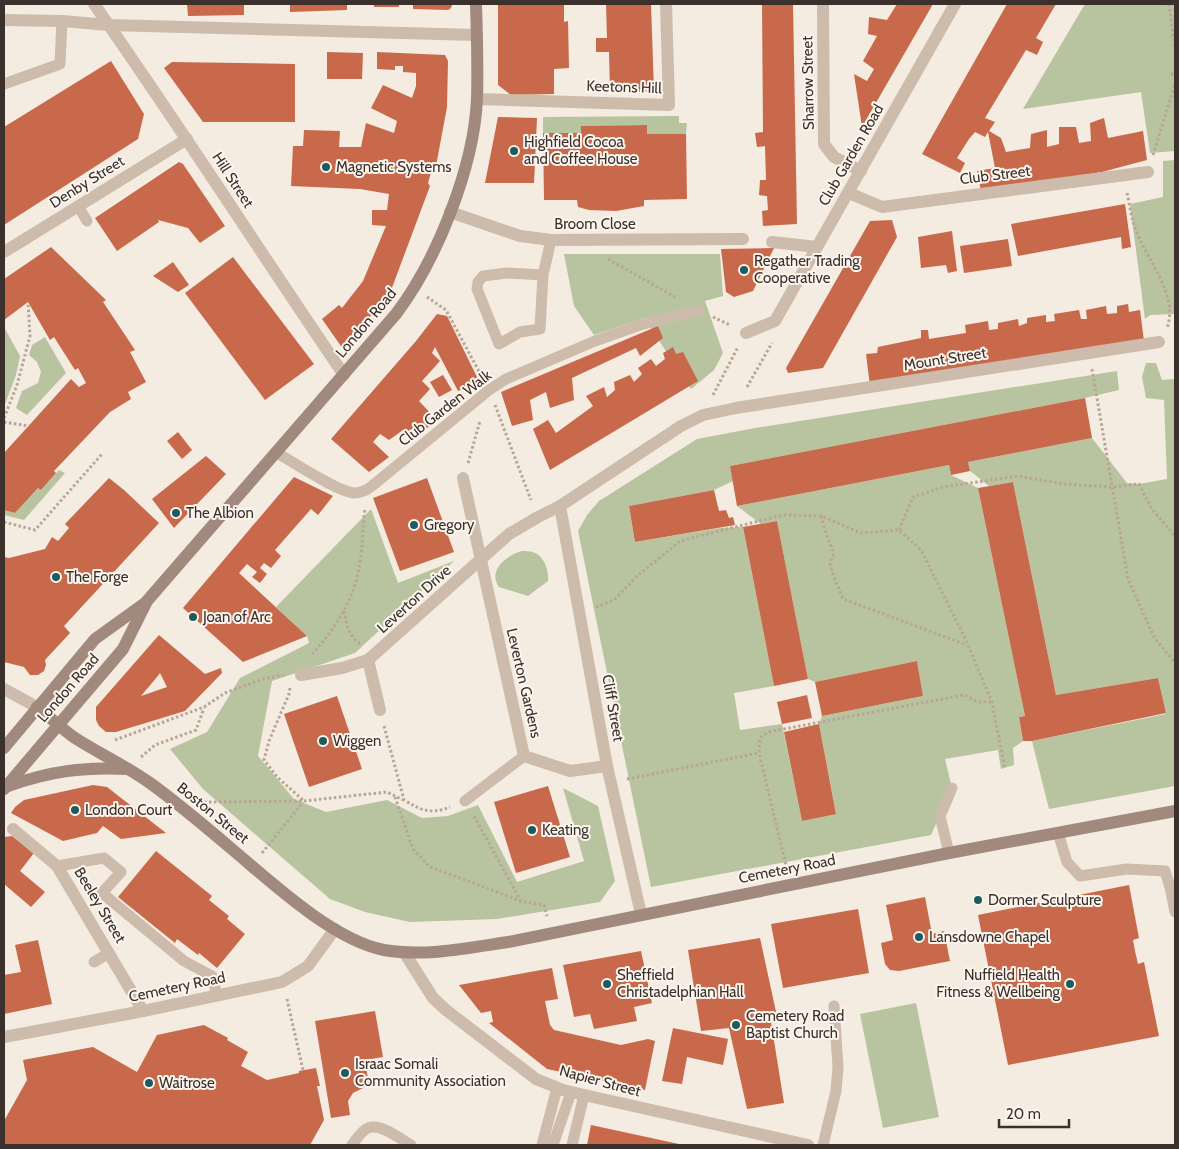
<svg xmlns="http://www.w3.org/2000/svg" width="1179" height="1149" font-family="Cabin,sans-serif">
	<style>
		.green { fill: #b8c4a0 }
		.building { fill: #c8694b; fill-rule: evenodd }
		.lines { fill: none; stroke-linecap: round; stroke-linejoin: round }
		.path { stroke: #b9a596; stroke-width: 3; stroke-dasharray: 2.5 2.5; stroke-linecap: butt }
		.lane { stroke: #cdbbac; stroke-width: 11 }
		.street { stroke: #cdbbac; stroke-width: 12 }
		.secondary { stroke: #a18a7d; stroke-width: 12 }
		.poi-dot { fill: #1f5a5e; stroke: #fbf5ee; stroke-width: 2 }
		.labels { text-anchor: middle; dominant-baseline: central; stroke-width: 4; stroke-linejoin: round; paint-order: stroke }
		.street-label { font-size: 15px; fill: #3b302b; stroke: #fbf5ee }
		.poi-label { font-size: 15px; fill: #3b302b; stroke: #fbf5ee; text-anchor: start }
	</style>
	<rect width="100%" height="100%" fill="#f4ebe1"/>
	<!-- green -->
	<g class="green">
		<path d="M1085 4H1175V151L1150 153 1141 92 1023 109Z"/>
		<path d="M679 116V123H687L686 134H647L646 125 581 126V133H543V117Z"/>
		<path d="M1175 160V314L1150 315 1145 319 1130 204 1163 197V161Z"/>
		<path d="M564 254H720L723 296 705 301 723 353 714 370 691 389 644 318 594 335 574 306Z"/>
		<path d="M4 327 20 356 16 375 4 407Z"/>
		<path d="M45 337 66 373 27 415 16 408 22 391 38 383 41 372 37 362 29 355 32 345Z"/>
		<path d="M1146 363H1156L1162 380 1175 379V786L1049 809 1032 741 1166 714 1158 678 1056 695 1013 482 989 486 970 471 968 462 1092 438 1127 483 1139 484 1167 479 1164 400 1146 398 1142 377Z"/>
		<path d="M1117 371 1119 390 1085 398 730 466 733 481 714 490 629 506 635 542 720 528 743 527 774 686 734 693 740 730 782 724 802 821 836 813 819 724 822 716 923 696 917 661 815 682 808 679 777 521 761 524 737 506 949 465 951 475 978 488 1025 716 1019 717 1023 741 1013 748 1014 765 1001 769 998 750 945 759 952 788 931 835 651 887 578 531 587 515 599 501 697 439 755 428Z"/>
		<path d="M59 470 65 473 24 520 4 515V510L15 513 38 488 41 490Z"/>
		<path d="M371 509 398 583 454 561 355 653 272 681 258 756 294 799 326 812 387 800 422 818 448 816 478 805 517 882 584 861 563 788 598 806 615 881 600 902 497 919 410 922 365 912 330 899 203 789 170 749 207 732 240 678 309 643 307 636 276 607Z"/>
		<path d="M522 551C526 551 531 551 535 553 545 557 549 572 548 581L528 596 499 587C487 570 507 555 522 551Z"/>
		<path d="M916 1003 939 1117 883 1128 860 1014Z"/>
	</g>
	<!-- building -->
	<g class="building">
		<path d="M187 4H244V15L188 16Z"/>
		<path d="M290 4H347V10L290 12Z"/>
		<rect x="374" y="4" width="25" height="3"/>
		<path d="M413 4H452V5L451 8 448 10 413 9Z"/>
		<path d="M498 4 564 5V22L568 21 569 68 554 69V94L511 95 498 85Z"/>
		<path d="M606 4H651L654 91 610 93 609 52H596V38H607Z"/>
		<path d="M762 4H793L797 224 763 226 762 211 768 210 767 196 759 195 760 180H766L765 146 757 147 755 133 763 132Z"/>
		<path d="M897 4H933L862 127 854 74 867 81 874 69 863 61 877 36 868 34 869 17 887 20Z"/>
		<path d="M1007 4H1056L1036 38 1043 42 1037 55 1026 50 985 118 995 122 989 131 1001 138 1006 152 1030 148 1031 134 1047 130V147L1059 144V127H1076L1079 143 1091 141 1090 123 1104 118 1108 138 1143 131 1147 160 1102 172 981 191 977 171 995 168 988 132 985 137 975 132 969 139 957 158 965 163 960 173 922 154Z"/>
		<path d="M327 52 363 53 362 79H327Z"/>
		<path d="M377 52 445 55 448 61 447 107 436 166 432 169 428 183 430 186 390 293 343 349 322 319 339 305 342 308 363 281 386 226 372 225V210H387L389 194 360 189 291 186 293 146H303L304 130 340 131 339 147H361L366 123 394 133 397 121 371 108 383 85 412 98 416 86V73L403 72V66H395V70L377 69Z"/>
		<path d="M111 61 144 114 138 139 4 225V127Z"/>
		<path d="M172 62 295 64V122H203L164 68Z"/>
		<path d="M498 117 537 118 534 183H485Z"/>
		<path d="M647 125V134H686L687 199 644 200V206L616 211 589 210 578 207 577 200H544L543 133H581V126Z"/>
		<path d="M179 162 183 164 225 226 200 243 188 228 158 220 159 222 117 251 95 218Z"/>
		<path d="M1125 204 1131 247 1122 249 1121 237 1018 256 1011 224Z"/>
		<path d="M892 220 897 237 823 368 788 373 786 368 870 221Z"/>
		<path d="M952 231 957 271 948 273 946 265 921 268 918 237Z"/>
		<path d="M1008 239 1012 266 964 273 960 246Z"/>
		<path d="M51 247 106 300 103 302 135 350 130 352 146 382 128 392 131 399 110 412 54 471 56 473 41 490 38 488 15 513 4 510V453L71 379 79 387 86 383 78 368 75 370 54 337 50 340 28 302 4 320V279Z"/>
		<path d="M774 248 753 291 734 297 726 292 721 249Z"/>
		<path d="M233 257 314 364 265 400 185 293Z"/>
		<path d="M173 262 189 285 178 292 153 276Z"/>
		<path d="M1128 304 1129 312 1140 310 1144 341 870 386 866 354 877 353 878 347 921 338V330H928L929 339 966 333 965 325 988 321 989 330 998 329V323L1018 319 1019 326 1027 323V318L1046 315V322L1055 321 1054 314 1079 310 1081 319H1087L1086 310 1106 306 1107 314 1117 313V306Z"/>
		<path d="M437 314 447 316 479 381 458 391 435 347 432 353 440 361 422 381 430 389 419 401 437 420 413 439 403 430 389 440 380 434 373 442 389 457 369 472 331 439 416 341Z"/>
		<path d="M658 326 663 338 640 356 636 348 572 378 574 400 550 408 546 392 530 400 533 420 512 426 501 392Z"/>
		<path d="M673 347 676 354 683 352 698 381 550 470 533 429 548 420 556 433 593 406 586 396 604 387 607 397 615 390 614 382 630 375 634 382 642 374 638 368 651 359 656 366 665 359 663 353Z"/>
		<path d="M443 375 452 390 439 397 430 382Z"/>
		<path d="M1085 398 1092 438 968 462 970 471 951 475 949 465 737 506 730 466Z"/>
		<path d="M178 432 192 450 182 459 167 441Z"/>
		<path d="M206 456 226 474 174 528 152 499Z"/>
		<path d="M294 477 333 496 318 515 311 509 275 550 281 556 271 568 264 563 260 568 267 574 260 583 252 577 257 572 247 564 239 573 307 636 243 662 183 608Z"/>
		<path d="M109 478 124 490 159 523 64 626 70 633 45 660 46 665 44 671 38 675H30L24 667 4 662V557L9 558 45 549 52 537 58 541 69 528 65 524Z"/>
		<path d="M427 478 454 552 400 571 373 498Z"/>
		<path d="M1013 482 1056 695 1158 678 1166 713 1032 741H1023L1019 717 1025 716 978 488Z"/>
		<path d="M714 490 719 511 726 510 729 518 733 517 735 525 635 542 629 506Z"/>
		<path d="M777 521 808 679 774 686 743 527Z"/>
		<path d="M159 635 205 674 221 668 222 673 185 711 116 732H106L99 726 96 720V707ZM160 673 167 687 141 696 157 677Z"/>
		<path d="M917 661 923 696 822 716 815 682Z"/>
		<path d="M807 695 812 718 782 724 777 702Z"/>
		<path d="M337 696 362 769 309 787 284 714Z"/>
		<path d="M819 724 836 814 802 821 784 732Z"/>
		<path d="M93 785 107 787 166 833 121 839 103 826 97 833 63 841 11 813 15 807 24 800Z"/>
		<path d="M548 786 570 857 516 873 494 802Z"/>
		<path d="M12 836 34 853 20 871 45 892 31 907 4 884V837Z"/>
		<path d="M156 851 212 896 209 900 229 916 227 919 245 934 217 968 199 953 198 955 177 939 175 943 118 897Z"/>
		<path d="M1129 885 1139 938 1133 940 1135 951 1138 964 1144 962 1159 1036 1008 1065 978 915Z"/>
		<path d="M925 897 932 934 944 931 950 961 899 971 890 970 885 964 881 943 893 940 886 905Z"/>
		<path d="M858 909 869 973 783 988 771 924Z"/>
		<path d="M760 938 778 1021 771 1022 784 1103 747 1109 729 1028 701 1031 688 950Z"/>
		<path d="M38 940 52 1004 4 1014V975L21 972 15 945Z"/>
		<path d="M641 951 652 1003 634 1007 637 1021 594 1029 590 1014 574 1017 563 965Z"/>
		<path d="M552 968 558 999 545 1001 550 1025 554 1030 621 1045 648 1039 655 1041 645 1090 547 1069 489 1023 493 1022 491 1011 481 1013 459 985Z"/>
		<path d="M375 1011 383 1057 365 1060 369 1085 353 1093 348 1101 350 1115 331 1118 315 1021Z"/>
		<path d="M204 1025 228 1038 227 1040 248 1052 241 1066 267 1080 299 1073V1071L316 1068 320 1086H317L324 1120 310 1145H4V1121L27 1080 23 1060 93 1047 137 1072 157 1035Z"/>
		<path d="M673 1028 728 1039 723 1065 687 1057 682 1084 662 1081Z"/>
		<path d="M591 1125 679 1144V1145H587Z"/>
	</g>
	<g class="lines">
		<!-- path -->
		<g class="path">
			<path d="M1169 4 1175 48"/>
			<path d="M1171 74H1175"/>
			<path d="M1153 155 1175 84"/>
			<path d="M1127 193C1130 205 1131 219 1136 230 1147 261 1179 294 1167 328"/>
			<path d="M608 259 677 298"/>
			<path d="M427 297 446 310 481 375"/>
			<path d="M713 317 730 325"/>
			<path d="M1092 369 1128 579 1154 637 1175 663"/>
			<path d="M747 387 772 343"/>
			<path d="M713 395 738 347"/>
			<path d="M495 405 531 500"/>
			<path d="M4 418 17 385 30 336 28 302"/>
			<path d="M4 422 29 426"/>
			<path d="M468 463 480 421"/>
			<path d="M821 516 827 536 834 553 830 564 834 577 843 599 967 645"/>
			<path d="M4 522 35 530 102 454"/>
			<path d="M899 530 913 497 943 487 1018 476 1063 484 1112 487 1139 484 1151 508 1175 536"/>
			<path d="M596 607 614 600 636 577 680 541 719 531 783 515 821 516 861 533 899 530 921 550 964 636 992 702 1005 769"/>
			<path d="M344 611C347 625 348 635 360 644"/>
			<path d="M312 654C335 629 355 598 360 563 363 545 362 527 365 509"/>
			<path d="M290 688 289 694 269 741 264 760 277 777 304 801"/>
			<path d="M384 726 404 800C421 810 430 815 450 807"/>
			<path d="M115 740 204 707 225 693 263 679 283 675"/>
			<path d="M141 757 155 745 196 730 204 708"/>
			<path d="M627 779 759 753"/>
			<path d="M395 797 413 849 430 867 521 901 544 905 547 916"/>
			<path d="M204 802 304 801 387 792 403 800"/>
			<path d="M474 816 521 901"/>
			<path d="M262 853 303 802"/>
			<path d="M787 869 759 753 760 738 768 732 964 695 978 702H992"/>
			<path d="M287 999 303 1070"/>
		</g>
		<!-- lane -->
		<g class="lane">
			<path d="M4 84 60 64 62 21"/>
			<path d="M78 206 87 221"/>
			<path d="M543 275 507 273 483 276 478 282 477 289 499 344 520 332 540 329 543 275 551 240"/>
			<path d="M277 453C295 463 336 491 354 493 360 493 367 490 372 486L489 390 506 379 595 341 640 325 699 310"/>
			<path d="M465 801 524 756"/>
			<path d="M1058 833 1067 862 1080 876 1127 869 1165 871 1170 887 1175 912"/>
			<path d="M949 853 940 816 952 788"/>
			<path d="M57 866 104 858 121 872 102 893 184 961 212 976 217 996"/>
			<path d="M94 962 109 953"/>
			<path d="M352 1145C356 1140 361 1131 368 1128 381 1123 400 1139 411 1145"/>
			<path d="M542 1145 557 1088"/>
			<path d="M553 1145 571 1092"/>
			<path d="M572 1145 584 1095"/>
			<path d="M823 1145 836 1091 838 1067 834 1006"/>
		</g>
		<!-- street -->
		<g class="street">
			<path d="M94 4C180 126 260 252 344 375"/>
			<path d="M823 4 824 144 834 157 861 171"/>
			<path d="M4 20 62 21 109 25 477 35"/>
			<path d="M477 99 669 105 666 4"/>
			<path d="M849 193 882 207 1148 172"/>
			<path d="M450 212 520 236 551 240 743 239"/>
			<path d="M772 242 817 247"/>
			<path d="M4 252 187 139"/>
			<path d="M746 333 775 321 955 4"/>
			<path d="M463 478 524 756 570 771 607 766"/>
			<path d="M560 506 607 766 641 914"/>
			<path d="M368 660 380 710"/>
			<path d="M301 675 342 668 368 660 509 534 538 517 560 506 681 426 703 415 736 408 1159 342"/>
			<path d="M4 689 37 707"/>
			<path d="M13 829 57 866 143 1011"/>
			<path d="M404 952 433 998 446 1010 536 1079 563 1090 584 1095 808 1145"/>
			<path d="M4 1037 143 1011 282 982 308 966 335 929"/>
		</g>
		<!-- secondary -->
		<g class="secondary">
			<path d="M37 707C50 717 62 729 75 738 100 754 126 766 150 783 179 804 206 827 233 850 272 883 333 940 384 950 425 957 468 948 508 942L949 853 1175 811"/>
			<path d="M4 748 95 639 145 603"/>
			<path d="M8 786C51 771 82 767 128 769"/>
			<path d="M4 789 123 649 147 601 396 314C437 260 474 167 477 99 478 67 477 35 476 4"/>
		</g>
	</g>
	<!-- markers -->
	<g class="poi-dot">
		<circle cx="514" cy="151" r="5"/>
		<circle cx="326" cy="167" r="5"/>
		<circle cx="744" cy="270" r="5"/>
		<circle cx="176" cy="513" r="5"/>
		<circle cx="414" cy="525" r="5"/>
		<circle cx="56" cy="577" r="5"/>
		<circle cx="193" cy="617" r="5"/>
		<circle cx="323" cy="741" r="5"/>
		<circle cx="75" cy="810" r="5"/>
		<circle cx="532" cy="830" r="5"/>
		<circle cx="978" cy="900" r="5"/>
		<circle cx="919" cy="937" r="5"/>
		<circle cx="607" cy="984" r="5"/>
		<circle cx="1070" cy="984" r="5"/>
		<circle cx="736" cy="1025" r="5"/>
		<circle cx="345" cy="1073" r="5"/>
		<circle cx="149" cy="1083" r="5"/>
	</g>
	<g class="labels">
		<!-- street labels -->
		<g class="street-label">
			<text transform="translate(808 83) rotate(-91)">Sharrow Street</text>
			<text transform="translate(624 87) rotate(2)">Keetons Hill</text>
			<text transform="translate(851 155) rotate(-60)">Club Garden Road</text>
			<text transform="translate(995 175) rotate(-7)">Club Street</text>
			<text transform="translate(233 180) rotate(57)">Hill Street</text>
			<text transform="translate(87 182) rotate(-32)">Denby Street</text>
			<text x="595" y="224">Broom Close</text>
			<text transform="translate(366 323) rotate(-50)">London Road</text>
			<text transform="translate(945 359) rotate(-9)">Mount Street</text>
			<text transform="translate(445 408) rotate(-38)">Club Garden Walk</text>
			<text transform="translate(414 599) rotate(-42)">Leverton Drive</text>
			<text transform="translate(524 683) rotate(77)">Leverton Gardens</text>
			<text transform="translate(68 688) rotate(-49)">London Road</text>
			<text transform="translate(613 708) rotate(80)">Cliff Street</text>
			<text transform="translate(213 813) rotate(39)">Boston Street</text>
			<text transform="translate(787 869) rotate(-11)">Cemetery Road</text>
			<text transform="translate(100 905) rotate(59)">Beeley Street</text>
			<text transform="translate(177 987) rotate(-12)">Cemetery Road</text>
			<text transform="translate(600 1081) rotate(15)">Napier Street</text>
		</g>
		<!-- poi labels -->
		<g class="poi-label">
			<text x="524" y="142">Highfield Cocoa<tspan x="524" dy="17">and Coffee House</tspan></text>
			<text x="336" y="167">Magnetic Systems</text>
			<text x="754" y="261">Regather Trading<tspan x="754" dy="17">Cooperative</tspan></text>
			<text x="186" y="513">The Albion</text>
			<text x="424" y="525">Gregory</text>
			<text x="66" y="577">The Forge</text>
			<text x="203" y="617">Joan of Arc</text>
			<text x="333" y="741">Wiggen</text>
			<text x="85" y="810">London Court</text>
			<text x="542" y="830">Keating</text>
			<text x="988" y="900">Dormer Sculpture</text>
			<text x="929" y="937">Lansdowne Chapel</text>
			<text x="617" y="975">Sheffield<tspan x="617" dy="17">Christadelphian Hall</tspan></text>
			<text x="1060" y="975" text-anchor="end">Nuffield Health<tspan x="1060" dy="17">Fitness &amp; Wellbeing</tspan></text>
			<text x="746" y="1016">Cemetery Road<tspan x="746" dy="17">Baptist Church</tspan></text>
			<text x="355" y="1064">Israac Somali<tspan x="355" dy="17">Community Association</tspan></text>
			<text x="159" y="1083">Waitrose</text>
		</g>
	</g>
	<!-- border -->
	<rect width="1179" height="1149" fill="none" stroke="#3b302b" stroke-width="10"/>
	<!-- scale -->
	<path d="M999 1119v8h70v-8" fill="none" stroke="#3b302b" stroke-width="2.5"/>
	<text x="1006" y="1119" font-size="15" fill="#3b302b" stroke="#fbf5ee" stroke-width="4" paint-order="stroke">20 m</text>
</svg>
